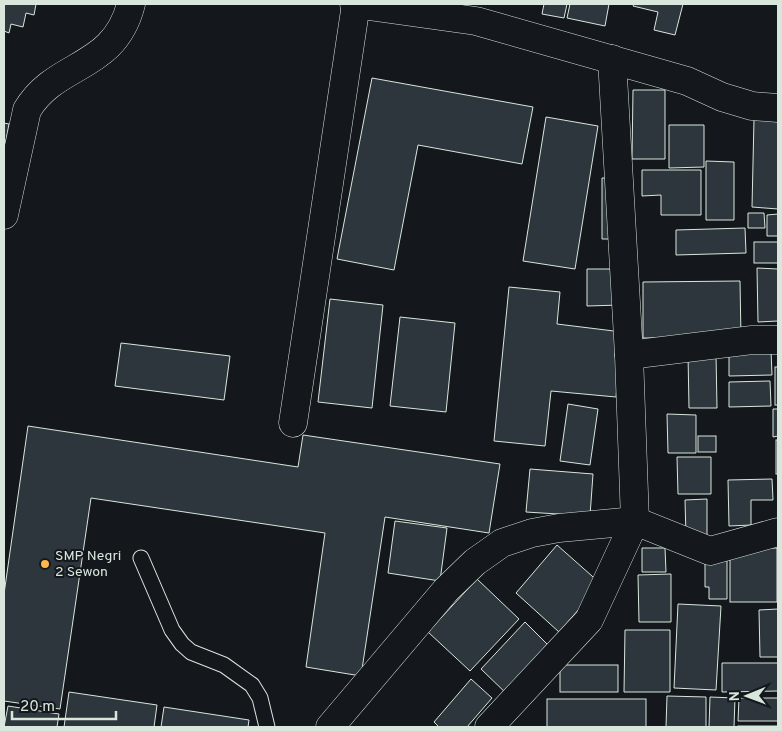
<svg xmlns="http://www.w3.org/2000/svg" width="782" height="731" font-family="Overpass,sans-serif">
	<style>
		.building { fill: #2c363c; stroke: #d8e6dc }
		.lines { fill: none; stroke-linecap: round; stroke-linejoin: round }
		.service-casing { stroke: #d8e6dc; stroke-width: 17 }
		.minor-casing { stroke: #d8e6dc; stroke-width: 29 }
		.service { stroke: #14181c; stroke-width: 15 }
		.minor { stroke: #14181c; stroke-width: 28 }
		.poi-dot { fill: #ffb74d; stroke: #14181c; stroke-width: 2 }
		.labels { text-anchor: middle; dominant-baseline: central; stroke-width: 4; stroke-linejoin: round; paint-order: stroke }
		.poi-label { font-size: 14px; fill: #d8e6dc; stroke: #14181c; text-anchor: start }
	</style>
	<rect width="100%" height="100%" fill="#14181c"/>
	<!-- building -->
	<g class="building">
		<path d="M4 4H36L34 15 26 13 23 27 11 24 9 33 4 31Z"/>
		<path d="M544 4H567L564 18 542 14Z"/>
		<path d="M570 4H609L605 26 567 18Z"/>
		<path d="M634 4H683L675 35 654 30 658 12 633 6Z"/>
		<path d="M372 78 533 107 522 164 418 145 394 270 337 259Z"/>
		<path d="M633 90H665V159H632Z"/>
		<path d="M546 117 598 126 575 269 523 261Z"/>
		<path d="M754 119H778V209L752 207Z"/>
		<path d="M4 123 9 124 4 151Z"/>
		<path d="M669 125H704V167L669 168Z"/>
		<path d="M706 161 734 162V220H706Z"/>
		<path d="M642 170H701V215H661V195L642 196Z"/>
		<path d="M602 178H619L618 239H602Z"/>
		<path d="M748 213H764L765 228H748Z"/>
		<path d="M778 214V236H767V215Z"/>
		<path d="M745 228 746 253 676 255V230Z"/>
		<rect x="754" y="242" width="24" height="21"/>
		<path d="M757 268 778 269V321L758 322Z"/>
		<path d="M587 269H621V305L587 306Z"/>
		<path d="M740 281 741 338H643V282Z"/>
		<path d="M509 287 560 292 557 324 622 332 616 397 551 391 545 446 494 441Z"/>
		<path d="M330 299 383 305 372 408 318 402Z"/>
		<path d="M400 317 455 323 446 412 390 406Z"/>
		<path d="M121 343 230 356 224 400 115 386Z"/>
		<path d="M771 350 772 375 729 376V351Z"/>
		<path d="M688 354H716L717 408H689Z"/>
		<rect x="775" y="367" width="3" height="38"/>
		<path d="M770 381 771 406 729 407V382Z"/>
		<path d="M568 404 598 409 590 465 560 461Z"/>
		<path d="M773 409H778V436L773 437Z"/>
		<path d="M667 414 696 415V453H668Z"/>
		<path d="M28 426 298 467 303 435 500 464 489 533 385 517 361 676 306 667 325 533 91 498 60 709 4 701V594Z"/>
		<rect x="698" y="436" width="18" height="16"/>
		<rect x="776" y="440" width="2" height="34"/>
		<path d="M677 457H711V494H678Z"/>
		<path d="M530 469 593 474 590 516 526 512Z"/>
		<path d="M772 479 773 500H751V525L729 526 728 480Z"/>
		<path d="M707 499V536H686L685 500Z"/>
		<path d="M395 521 447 528 440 581 388 573Z"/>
		<path d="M557 545 601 584 559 632 516 593Z"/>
		<path d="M642 548H665L666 572H642Z"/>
		<rect x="730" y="548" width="47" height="54"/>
		<path d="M705 553H727V599H709V587H705Z"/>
		<path d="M671 574V622H639L638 575Z"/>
		<path d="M477 579 519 619 470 671 428 632Z"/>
		<path d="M678 604 721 606 716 690 674 688Z"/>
		<path d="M778 609V657H760L759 610Z"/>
		<path d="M525 622 554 651 510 697 481 669Z"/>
		<path d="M625 630H670V692H624Z"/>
		<path d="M722 663H778V691L722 692Z"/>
		<rect x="560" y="665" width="58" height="27"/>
		<path d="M471 679 492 698 467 727H439L434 722Z"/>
		<path d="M69 692 157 705 154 727H64Z"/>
		<path d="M667 696 706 697V727H666Z"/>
		<path d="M710 697 735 698 734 727H709Z"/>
		<path d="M739 698H778V721H738Z"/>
		<rect x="547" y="699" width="99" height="28"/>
		<path d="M8 706 59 714 57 727H4Z"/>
		<path d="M164 707 249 720 248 727H161Z"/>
		<rect x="738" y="726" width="40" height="1"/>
	</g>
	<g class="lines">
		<defs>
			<path id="service" d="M141 558 172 630 182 644 191 652 224 665 252 685 260 698 267 727"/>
			<g id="minor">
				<path d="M354 4 476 21 687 81 722 97 752 106 778 108"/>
				<path d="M4 215 27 110C56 61 114 71 131 4"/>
				<path d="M629 355 752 340H778"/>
				<path d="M293 423 356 4"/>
				<path d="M330 727 446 590 475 562 502 543 532 533 559 528 635 521 710 551 778 532"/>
				<path d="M489 727 589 620 635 521 629 355 612 59"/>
			</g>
		</defs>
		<!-- service casing -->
		<use href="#service" class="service-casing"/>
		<!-- minor casing -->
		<use href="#minor" class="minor-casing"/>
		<!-- service -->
		<use href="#service" class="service"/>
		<!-- minor -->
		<use href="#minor" class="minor"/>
	</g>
	<!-- markers -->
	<circle class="poi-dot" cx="45" cy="564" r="5"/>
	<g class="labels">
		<!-- poi labels -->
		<g class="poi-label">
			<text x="55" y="556">SMP Negri<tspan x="55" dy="16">2 Sewon</tspan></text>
		</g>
	</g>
	<!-- border -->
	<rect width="782" height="731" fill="none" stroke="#d8e6dc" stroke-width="10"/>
	<!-- north arrow -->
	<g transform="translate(747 696) rotate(269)" stroke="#14181c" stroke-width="4" paint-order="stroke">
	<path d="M0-4L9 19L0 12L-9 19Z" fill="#d8e6dc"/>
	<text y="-8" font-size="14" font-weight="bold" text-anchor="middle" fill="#d8e6dc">N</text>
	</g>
	<!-- scale -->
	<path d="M12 711v8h104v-8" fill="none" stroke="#d8e6dc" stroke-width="2.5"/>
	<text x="20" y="711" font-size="15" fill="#d8e6dc" stroke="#14181c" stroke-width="4" paint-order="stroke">20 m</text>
</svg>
